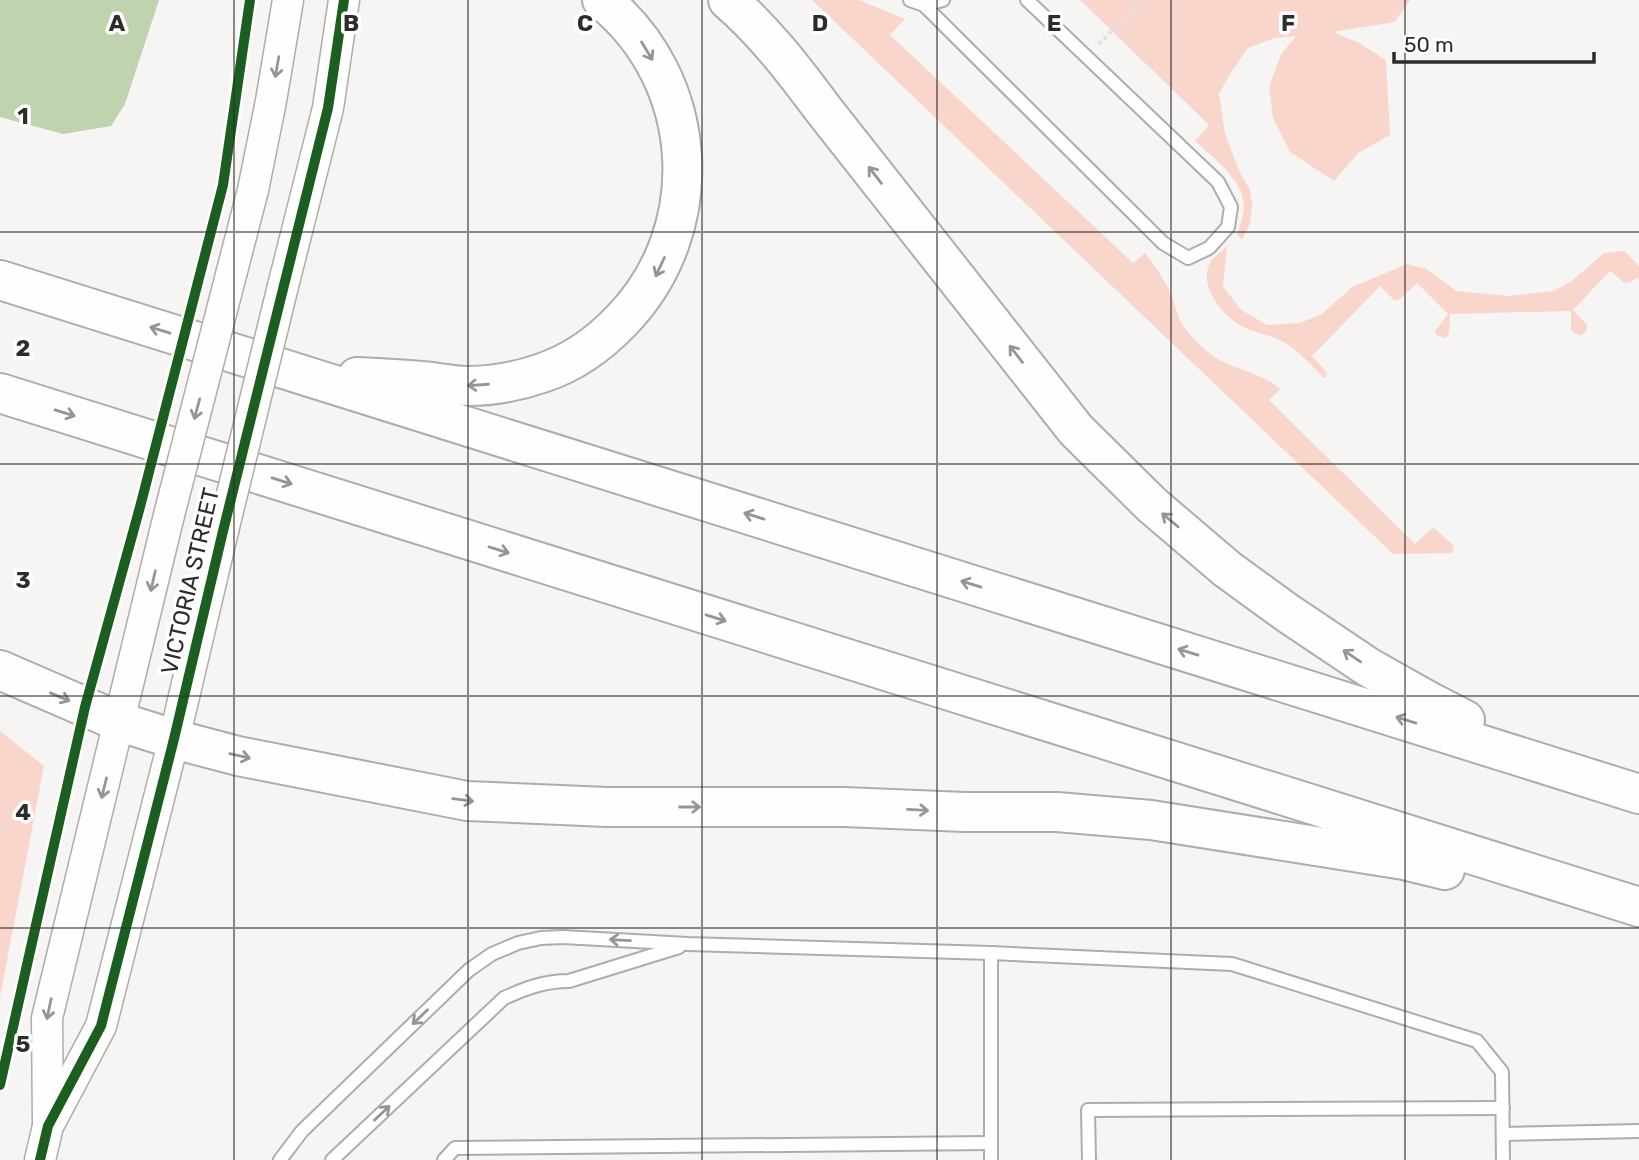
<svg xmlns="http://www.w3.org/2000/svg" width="1639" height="1160" font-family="Rubik,sans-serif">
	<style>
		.green { fill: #f9d6cc }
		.water { fill: #bfd4ae }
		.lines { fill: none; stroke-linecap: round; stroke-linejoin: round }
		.service-casing { stroke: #adadac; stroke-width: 16 }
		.tertiary-casing { stroke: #adadac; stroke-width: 33 }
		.motorway-casing { stroke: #adadac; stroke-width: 42 }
		.path { stroke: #e1e1df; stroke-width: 4.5; stroke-dasharray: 3.5 3.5; stroke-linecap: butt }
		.service { stroke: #fefefd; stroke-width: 12 }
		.tertiary { stroke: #fefefd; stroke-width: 30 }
		.motorway { stroke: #fefefd; stroke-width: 38 }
		.tertiary-bridge-casing { stroke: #adadac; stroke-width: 33; stroke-linecap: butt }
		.tertiary-bridge { stroke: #fefefd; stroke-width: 30 }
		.cycleway-casing { stroke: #fff; stroke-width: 15 }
		.cycleway { stroke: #1b5e20; stroke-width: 10 }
		.oneway { stroke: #959594 }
		.grid { fill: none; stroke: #2c2c2b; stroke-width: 2; stroke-opacity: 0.55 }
		.labels { text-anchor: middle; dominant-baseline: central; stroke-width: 7; stroke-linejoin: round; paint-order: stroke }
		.street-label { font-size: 23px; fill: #2c2c2b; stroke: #fff }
		.grid-label { font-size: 23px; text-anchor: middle; font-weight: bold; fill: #2c2c2b; stroke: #fff; stroke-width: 7; stroke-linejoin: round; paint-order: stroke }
	</style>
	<rect width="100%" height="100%" fill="#f6f5f3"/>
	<!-- green -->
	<g class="green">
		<path d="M812 0H859L905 19 890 35 1133 263 1145 253C1156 267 1166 282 1173 299 1176 307 1177 317 1182 324 1188 334 1199 344 1208 352 1229 370 1259 370 1280 389L1269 400 1415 544 1433 527 1454 546 1452 553 1393 554Z"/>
		<path d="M1080 0H1410L1395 22 1333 32 1359 43 1386 60 1390 135 1358 153 1334 181 1290 152 1273 118 1269 87 1281 54 1296 36 1275 38 1248 48 1230 74 1219 94 1225 134 1239 170 1250 190 1252 204 1250 224 1242 239 1237 235C1240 226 1243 217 1244 208 1244 179 1214 159 1195 141L1209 125Z"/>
		<path d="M1227 246 1223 286 1240 309 1267 325 1300 323 1322 314 1352 287 1407 264 1427 269 1456 291 1509 296 1554 291 1572 281 1604 253 1624 251 1639 266V280L1636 278 1631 282 1625 283 1610 271 1573 310 1587 325 1586 331 1581 335 1575 334 1571 330V311L1450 314 1449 334 1446 338 1437 335 1435 331 1448 314 1417 283 1399 300H1394L1380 286 1312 356 1327 373 1326 377H1323C1310 364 1298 350 1282 341 1270 335 1257 333 1245 328 1224 318 1196 286 1211 261 1215 256 1223 251 1227 246Z"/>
		<path d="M0 731 44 766 0 997Z"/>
	</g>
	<!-- water -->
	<path class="water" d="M0 0H159L125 104 111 126 63 134 0 117Z"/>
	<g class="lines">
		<defs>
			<g id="service">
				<path d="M910 0 924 5 1163 243 1188 258 1209 248 1228 227 1231 207 1218 182 1027 0"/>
				<path d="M924 5 943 0"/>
				<path d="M991 953V1160"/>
				<path d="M1503 1134 1639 1131"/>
				<path d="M280 1160 302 1131 469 970 492 954 518 943 541 938 563 937 688 944 991 953 1232 964 1477 1041 1502 1072 1503 1160"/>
				<path d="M332 1160 504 998C526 988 545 981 569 981L679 947"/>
				<path d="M444 1160 455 1148 991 1143"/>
				<path d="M1089 1160 1088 1110 1503 1108"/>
			</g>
			<g id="tertiary">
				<path d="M232 271 253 190 271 101 288 0"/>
				<path d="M283 286 328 108 344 0"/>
				<path d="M48 1123 47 1018 169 515"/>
				<path d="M40 1160 48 1126 101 1026 174 739 223 531"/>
			</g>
			<g id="motorway">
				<path d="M728 0C765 32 794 70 823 109L1076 430 1152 505 1227 569 1286 612 1368 667 1432 703 1465 720"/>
				<path d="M0 280 1639 794"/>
				<path d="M357 377C378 378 399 379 421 381 436 382 452 386 468 386 493 386 519 381 542 373 572 363 599 344 621 321 710 230 701 80 602 0"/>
				<path d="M0 393 1639 907"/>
				<path d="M0 670 120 722 174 739 238 756 467 801 607 807H844L965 812H1057L1151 820 1404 860 1445 870"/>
			</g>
		</defs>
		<!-- service casing -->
		<use href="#service" class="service-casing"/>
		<!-- tertiary casing -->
		<use href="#tertiary" class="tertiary-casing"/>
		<!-- motorway casing -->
		<use href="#motorway" class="motorway-casing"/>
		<!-- path -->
		<path class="path" d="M1099 44 1141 0"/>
		<!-- service -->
		<use href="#service" class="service"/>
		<!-- tertiary -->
		<use href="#tertiary" class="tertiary"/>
		<!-- motorway -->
		<use href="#motorway" class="motorway"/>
		<defs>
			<g id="tertiary-bridge">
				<path d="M169 515 232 271"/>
				<path d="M223 531 283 286"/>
			</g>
		</defs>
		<!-- tertiary-bridge casing -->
		<use href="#tertiary-bridge" class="tertiary-bridge-casing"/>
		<!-- tertiary-bridge -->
		<use href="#tertiary-bridge" class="tertiary-bridge"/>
		<defs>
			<g id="cycleway">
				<path d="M0 1085 85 707 140 507 223 185 250 0"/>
				<path d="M40 1160 48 1126 101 1026 174 739 223 531 328 108 344 0"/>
			</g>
		</defs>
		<!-- cycleway casing -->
		<use href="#cycleway" class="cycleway-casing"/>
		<!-- cycleway -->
		<use href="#cycleway" class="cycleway"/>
	</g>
	<!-- one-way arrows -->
	<defs><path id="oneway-shaft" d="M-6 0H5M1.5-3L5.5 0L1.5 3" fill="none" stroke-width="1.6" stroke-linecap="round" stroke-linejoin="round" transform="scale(1.75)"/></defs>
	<g class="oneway">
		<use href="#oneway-shaft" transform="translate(647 51) rotate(59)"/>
		<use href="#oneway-shaft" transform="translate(277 67) rotate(100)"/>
		<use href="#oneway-shaft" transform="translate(875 175) rotate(-128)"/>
		<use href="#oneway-shaft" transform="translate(660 267) rotate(115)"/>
		<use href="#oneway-shaft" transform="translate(160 330) rotate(-163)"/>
		<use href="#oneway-shaft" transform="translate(1016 354) rotate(-128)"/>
		<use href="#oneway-shaft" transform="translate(478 385) rotate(176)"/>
		<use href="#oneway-shaft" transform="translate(197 409) rotate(105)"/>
		<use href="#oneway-shaft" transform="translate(65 413) rotate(17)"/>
		<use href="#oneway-shaft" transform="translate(282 481) rotate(17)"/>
		<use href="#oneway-shaft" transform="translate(754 516) rotate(-163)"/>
		<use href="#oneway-shaft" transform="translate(1170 520) rotate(-140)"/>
		<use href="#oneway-shaft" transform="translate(499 550) rotate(17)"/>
		<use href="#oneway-shaft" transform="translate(153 581) rotate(103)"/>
		<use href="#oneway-shaft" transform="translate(971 584) rotate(-163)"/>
		<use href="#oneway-shaft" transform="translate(716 618) rotate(17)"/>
		<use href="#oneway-shaft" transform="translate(1188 652) rotate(-163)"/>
		<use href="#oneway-shaft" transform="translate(1352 656) rotate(-146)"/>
		<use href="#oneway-shaft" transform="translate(60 697) rotate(23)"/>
		<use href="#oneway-shaft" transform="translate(1406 720) rotate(-163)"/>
		<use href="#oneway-shaft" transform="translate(240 756) rotate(13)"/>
		<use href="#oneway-shaft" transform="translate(104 788) rotate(104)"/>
		<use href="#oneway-shaft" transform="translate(463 800) rotate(8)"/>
		<use href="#oneway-shaft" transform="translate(690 807)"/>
		<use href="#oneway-shaft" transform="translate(918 810) rotate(3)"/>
		<use href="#oneway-shaft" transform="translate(620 940) rotate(-177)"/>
		<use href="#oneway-shaft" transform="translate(49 1009) rotate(102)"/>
		<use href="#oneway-shaft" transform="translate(420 1017) rotate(136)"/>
		<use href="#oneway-shaft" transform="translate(382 1113) rotate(-43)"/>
	</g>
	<!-- grid -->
	<path class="grid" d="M234 0V1160M468 0V1160M702 0V1160M937 0V1160M1171 0V1160M1405 0V1160M0 232H1639M0 464H1639M0 696H1639M0 928H1639"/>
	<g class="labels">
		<!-- street labels -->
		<g class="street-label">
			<text transform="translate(190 581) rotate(-77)">VICTORIA STREET</text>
		</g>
	</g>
	<g class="grid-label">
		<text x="117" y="31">A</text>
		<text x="351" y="31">B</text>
		<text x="585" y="31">C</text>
		<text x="820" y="31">D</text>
		<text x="1054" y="31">E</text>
		<text x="1288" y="31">F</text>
		<text x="23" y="124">1</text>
		<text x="23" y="356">2</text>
		<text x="23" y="588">3</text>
		<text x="23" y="820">4</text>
		<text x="23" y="1052">5</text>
	</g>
	<!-- scale -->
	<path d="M1394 52v10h200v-10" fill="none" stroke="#2c2c2b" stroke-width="3.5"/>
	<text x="1404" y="52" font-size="21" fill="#2c2c2b" stroke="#ffffff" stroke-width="5" paint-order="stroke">50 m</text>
</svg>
